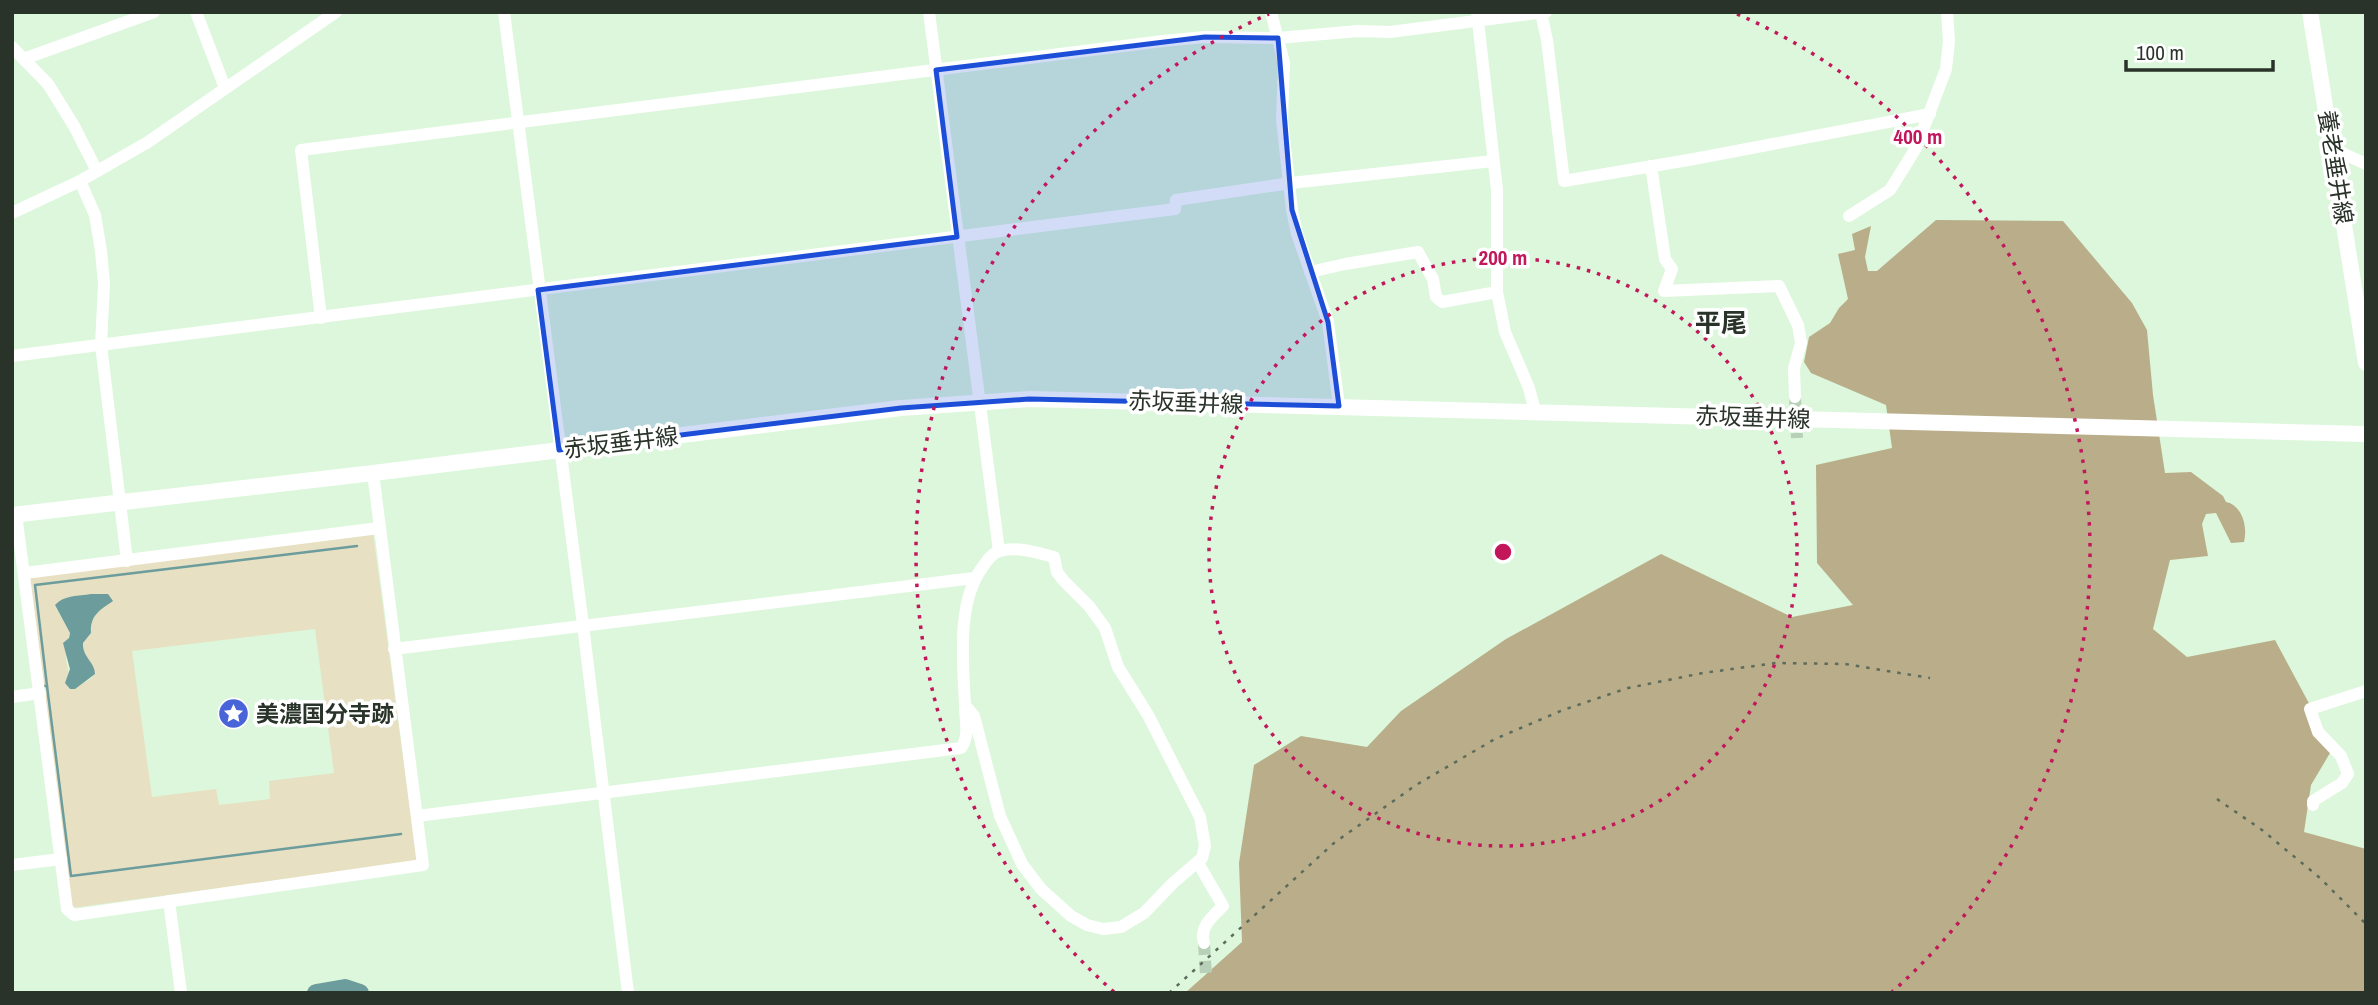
<svg xmlns="http://www.w3.org/2000/svg" width="2378" height="1005" font-family="'Archivo Narrow','Noto Sans JP',sans-serif">
	<style>
		.green { fill: #e8e0c2; fill-rule: evenodd }
		.forest { fill: #b9ae89 }
		.water { fill: #6c9d9c }
		.lines { fill: none; stroke-linecap: round; stroke-linejoin: round }
		.stream { stroke: #6c9d9c; stroke-width: 2.5 }
		.river { stroke: #6c9d9c; stroke-width: 18 }
		.minor-tunnel { stroke: #b8d0b7; stroke-width: 12; stroke-dasharray: 12 6; stroke-linecap: butt }
		.minor { stroke: #fff; stroke-width: 12 }
		.major { stroke: #fff; stroke-width: 16 }
		.rail { stroke: #5c6b5c; stroke-width: 2.5; stroke-dasharray: 3.5 7; stroke-linecap: butt }
		.marked { fill: #1d4ed8; fill-opacity: 0.2; stroke: #1d4ed8; stroke-width: 5; stroke-linejoin: round }
		.ring { fill: none; stroke: #c2185b; stroke-width: 3.5; stroke-dasharray: 3.5 7 }
		.labels { text-anchor: middle; dominant-baseline: central; stroke-width: 7; stroke-linejoin: round; paint-order: stroke }
		.street-label { font-size: 23px; fill: #293329; stroke: #fff }
		.poi-label { font-size: 23px; font-weight: bold; fill: #293329; stroke: #fff; text-anchor: start }
		.quarter-label { font-size: 26px; font-weight: bold; fill: #293329; stroke: #fff }
		.centre { fill: #c2185b; stroke: #fff; stroke-width: 3.5 }
		.ring-label { font-size: 21px; text-anchor: middle; font-weight: bold; fill: #c2185b; stroke: #fff; stroke-width: 7; stroke-linejoin: round; paint-order: stroke }
	</style>
	<rect width="100%" height="100%" fill="#dcf7db"/>
	<!-- green -->
	<path class="green" d="M373 533 417 861 72 908 29 578ZM91 594H108L110 603C97 610 90 619 91 633L83 643C82 656 92 663 95 674L89 680 70 689 65 683 69 674 66 660 67 641 70 633 55 606C64 595 78 596 91 594ZM315 629 334 773 269 781 270 799 219 805 216 789 152 797 132 651Z"/>
	<!-- forest -->
	<path class="forest" d="M1936 220 2063 221 2132 303 2147 330 2153 395 2165 473 2191 472 2223 496 2226 502C2242 505 2248 527 2244 542L2231 543 2216 513 2206 514 2202 524 2208 556 2170 560 2153 629 2187 657 2275 640 2333 748 2311 785 2304 832 2366 849V993H1185L1242 942 1239 863 1254 765 1301 736 1367 747 1401 711 1506 639 1661 554 1792 617 1853 605 1817 563 1816 465 1892 448 1886 405 1811 373 1804 362 1809 337 1830 323 1839 308 1848 299 1838 254 1855 250 1852 234 1871 226 1865 257 1868 271H1877Z"/>
	<!-- water -->
	<path class="water" d="M91 594H108L113 601C100 610 90 615 91 633L83 643C82 657 95 662 95 674L75 689H70L65 683 70 669 63 643 69 638 70 633 55 605C64 595 78 596 91 594Z"/>
	<g class="lines">
		<!-- stream -->
		<g class="stream">
			<path d="M44 686H47L71 876 401 834"/>
			<path d="M47 686 35 585 357 546"/>
		</g>
		<!-- river -->
		<path class="river" d="M316 993 345 988 360 993"/>
		<!-- minor-tunnel -->
		<g class="minor-tunnel">
			<path d="M1795 397 1797 438"/>
			<path d="M1204 943 1206 975"/>
		</g>
		<!-- minor -->
		<g class="minor">
			<path d="M196 12 225 88"/>
			<path d="M504 12 583 625 628 993"/>
			<path d="M929 12 999 551"/>
			<path d="M1271 12 1284 63 1282 120 1292 210 1297 234 1328 322 1339 406"/>
			<path d="M1477 12 1497 190V292L1505 332 1529 388 1535 411"/>
			<path d="M1541 13 1547 40 1564 181 1694 159 1930 114"/>
			<path d="M12 47 48 84 74 126 97 171"/>
			<path d="M24 60 29 57 154 12"/>
			<path d="M2333 149 2366 164"/>
			<path d="M1651 166 1665 259 1672 269 1664 291 1779 286 1798 325 1801 343 1794 368 1795 397"/>
			<path d="M80 181 95 215 101 251 104 284 101 345 127 561"/>
			<path d="M12 213 80 181 148 142 336 12"/>
			<path d="M1849 216 1890 190 1916 148 1946 69 1949 41 1947 12"/>
			<path d="M1310 272 1345 264 1418 252 1433 279 1436 297 1442 302 1497 292"/>
			<path d="M321 318 301 150 1163 41 1205 37 1278 38 1358 31 1390 32 1546 12"/>
			<path d="M12 356 1175 209 1176 200 1291 183 1493 161"/>
			<path d="M16 514 67 909 74 915 423 865 373 473"/>
			<path d="M25 573 379 528"/>
			<path d="M394 649 974 578"/>
			<path d="M12 697 40 693"/>
			<path d="M2313 805V801L2342 783 2348 774 2341 756 2318 732 2310 709 2366 691"/>
			<path d="M417 816 961 748C970 736 965 720 965 706 963 661 956 601 984 565 988 559 994 552 1000 551 1017 546 1038 553 1054 557L1057 572 1063 580 1089 606 1105 628 1118 667 1148 715 1200 817 1205 846 1202 858 1173 883 1144 913 1121 927 1103 929 1087 925 1071 916 1041 889 1022 864 1000 816 974 716 965 705"/>
			<path d="M1198 863 1223 906C1212 917 1199 927 1204 943"/>
			<path d="M12 865 61 859"/>
			<path d="M169 901 181 993"/>
		</g>
		<!-- major -->
		<g class="major">
			<path d="M2310 12 2366 363"/>
			<path d="M12 515 373 473 901 408 1029 399 2366 434"/>
		</g>
		<!-- rail -->
		<g class="rail">
			<path d="M2217 799 2262 830 2320 878 2366 924"/>
			<path d="M1169 993 1334 843 1416 785 1495 739 1563 710 1628 688 1703 673 1776 663 1845 664 1930 678"/>
		</g>
	</g>
	<!-- marked area -->
	<path class="marked" d="M1205 37 1278 38 1292 210 1328 322 1339 406 1029 399 901 408 559 450 538 290 957 237 936 70Z"/>
	<!-- distance rings -->
	<g class="ring">
		<circle cx="1503" cy="552" r="294"/>
		<path d="M1114 992A587 587 0 0 1 1269 14M1737 14A587 587 0 0 1 1892 992"/>
	</g>
	<!-- icons -->
	<defs>
		<symbol id="sight-disc" viewBox="-11 -11 22 22"><circle r="9.5" fill="#4964d8" stroke="#fff"/><path d="M0-6L1.8-2.2L6-1.7L2.9 1.2L3.7 5.4L0 3.3L-3.7 5.4L-2.9 1.2L-6-1.7L-1.8-2.2Z" fill="#fff"/></symbol>
	</defs>
	<g fill-rule="evenodd">
		<use href="#sight-disc" x="216" y="696" width="35" height="35"/>
	</g>
	<g class="labels">
		<!-- street labels -->
		<g class="street-label">
			<text transform="translate(2336 167) rotate(81)">養老垂井線</text>
			<text transform="translate(1186 402) rotate(2)">赤坂垂井線</text>
			<text transform="translate(1753 417) rotate(2)">赤坂垂井線</text>
			<text transform="translate(621 442) rotate(-7)">赤坂垂井線</text>
		</g>
		<!-- poi labels -->
		<g class="poi-label">
			<text x="256" y="713">美濃国分寺跡</text>
		</g>
		<!-- quarter labels -->
		<g class="quarter-label">
			<text x="1721" y="322">平尾</text>
		</g>
	</g>
	<circle cx="1503" cy="552" r="10" class="centre"/>
	<g class="ring-label">
		<text x="1918" y="144">400 m</text>
		<text x="1503" y="265">200 m</text>
	</g>
	<!-- border -->
	<rect width="2378" height="1005" fill="none" stroke="#293329" stroke-width="28"/>
	<!-- scale -->
	<path d="M2126 60v10h147v-10" fill="none" stroke="#293329" stroke-width="3.5"/>
	<text x="2136" y="60" font-size="21" fill="#293329" stroke="#ffffff" stroke-width="5" paint-order="stroke">100 m</text>
</svg>
